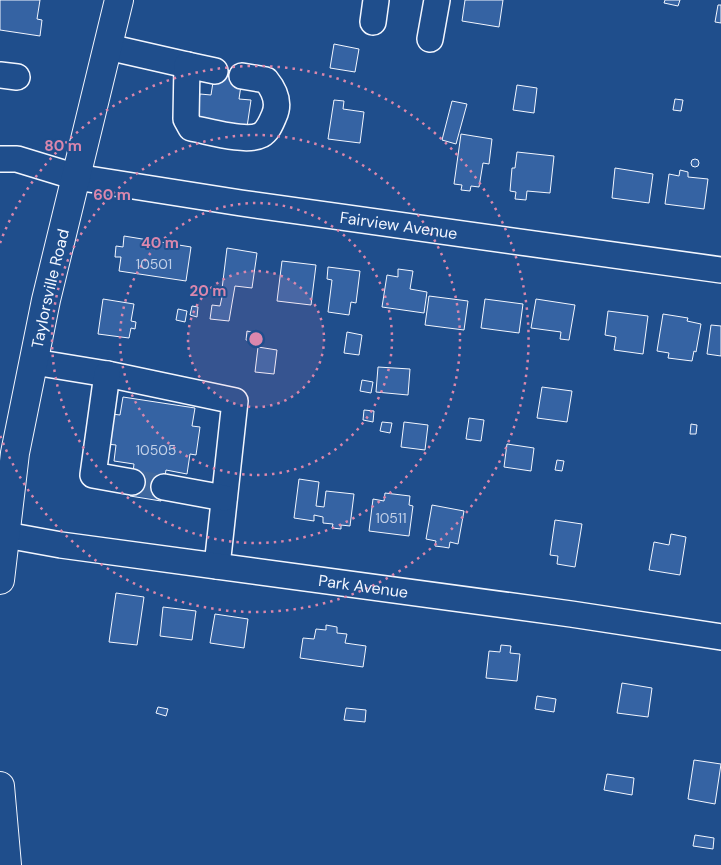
<svg xmlns="http://www.w3.org/2000/svg" width="721" height="865" font-family="'DM Sans',sans-serif">
	<style>
		.building { fill: #3563a3; stroke: #f2f6ff }
		.lines { fill: none; stroke-linecap: round; stroke-linejoin: round }
		.minor-tunnel { stroke: #3f679d; stroke-width: 25; stroke-dasharray: 25 12; stroke-linecap: butt }
		.minor-casing { stroke: #f2f6ff; stroke-width: 28 }
		.major-casing { stroke: #f2f6ff; stroke-width: 30 }
		.minor { stroke: #1f4e8c; stroke-width: 25 }
		.major { stroke: #1f4e8c; stroke-width: 28 }
		.ring { fill: none; stroke: #da87ad; stroke-width: 2.5; stroke-dasharray: 2.5 5 }
		.labels { text-anchor: middle; dominant-baseline: central; stroke-width: 4; stroke-linejoin: round; paint-order: stroke }
		.number-label { font-size: 14px; fill: #c3d1e8 }
		.street-label { font-size: 16px; fill: #f2f6ff; stroke: #1f4e8c }
		.centre { fill: #da87ad; stroke: #1f4e8c; stroke-width: 2.5 }
		.ring-label { font-size: 15px; text-anchor: middle; font-weight: bold; fill: #da87ad; stroke: #1f4e8c; stroke-width: 4; stroke-linejoin: round; paint-order: stroke }
	</style>
	<rect width="100%" height="100%" fill="#1f4e8c"/>
	<!-- building -->
	<g class="building">
		<path d="M0 0H40L37 19 42 20 40 36 0 30Z"/>
		<path d="M465 0H503L499 27 462 21Z"/>
		<path d="M665 0H680L678 6 664 3Z"/>
		<path d="M718 5H721V23L715 22Z"/>
		<path d="M334 44 359 49 355 72 330 68Z"/>
		<path d="M215 69 243 72 239 99 251 100 247 127 196 120 200 94 211 95Z"/>
		<path d="M517 85 537 88 534 113 513 110Z"/>
		<path d="M675 99 683 100 681 111 673 110Z"/>
		<path d="M334 100 344 101 343 109 364 112 360 143 328 139Z"/>
		<path d="M452 101 467 104 456 144 442 140Z"/>
		<path d="M461 134 492 139 489 164 483 163 479 187 471 186 470 191 461 190 462 185 454 184Z"/>
		<path d="M517 152 554 156 550 193 527 191 526 200 515 199 516 192 510 191 512 168H515Z"/>
		<circle cx="695" cy="163" r="4"/>
		<path d="M615 168 653 174 649 203 612 198Z"/>
		<path d="M680 170 688 172V177L708 179 704 209 665 204 669 174 679 176Z"/>
		<path d="M124 236 191 247 186 281 119 271 121 257H115L116 246 123 247Z"/>
		<path d="M227 248 257 253 252 288 235 286 229 321 210 319 212 305 220 306 222 297 213 296 214 287 222 289Z"/>
		<path d="M282 261 316 265 311 305 277 301Z"/>
		<path d="M328 267 360 271 356 303 351 302 349 315 328 312 332 280 327 279Z"/>
		<path d="M398 269 413 271 410 289 427 292 424 313 382 307 387 275 398 277Z"/>
		<path d="M429 296 468 301 464 330 425 325Z"/>
		<path d="M103 299 134 304 131 321 136 322 135 329 131 328 129 338 98 334Z"/>
		<path d="M485 299 523 304 519 333 481 328Z"/>
		<path d="M536 299 575 305 569 340 560 339 561 332 531 328Z"/>
		<path d="M192 306 198 307 197 317 190 315Z"/>
		<path d="M178 309 187 311 185 322 176 320Z"/>
		<path d="M608 311 648 316 643 354 614 350 616 337 605 335Z"/>
		<path d="M663 314 688 318 687 321 701 324 696 352 694 351 692 361 668 358 669 353 657 351Z"/>
		<path d="M711 325 721 326V356L707 354Z"/>
		<path d="M247 331 255 333 254 341 246 340Z"/>
		<path d="M347 332 362 335 359 355 344 353Z"/>
		<path d="M258 347 277 350 274 374 255 372Z"/>
		<path d="M378 367 410 369 408 395 376 392Z"/>
		<path d="M362 380 373 382 371 393 360 391Z"/>
		<path d="M542 387 572 391 567 422 537 418Z"/>
		<path d="M123 397 195 408 192 426 200 427 196 455 190 454 187 474 166 470 161 501 130 496 134 464 114 461 116 445 107 444 112 414 120 415Z"/>
		<path d="M364 410 374 411 373 422 363 420Z"/>
		<path d="M469 418 484 420 481 441 466 439Z"/>
		<path d="M382 422 392 423 390 433 380 431Z"/>
		<path d="M404 422 428 425 425 450 401 447Z"/>
		<path d="M691 424 697 425 696 434H690Z"/>
		<path d="M507 444 534 448 531 471 504 467Z"/>
		<path d="M557 460 564 461 562 471 555 470Z"/>
		<path d="M299 479 319 482 316 506 324 507 326 491 354 494 350 526 341 525V529L332 528 333 524 323 523V517L314 515V521L294 518Z"/>
		<path d="M385 493 410 496 409 505 413 506 409 536 369 531 373 499 384 501Z"/>
		<path d="M432 505 464 511 458 544 450 542 449 548 443 547 435 546 436 541 426 539Z"/>
		<path d="M555 520 582 524 575 567 557 564 558 556 550 555Z"/>
		<path d="M671 534 686 537 680 575 649 570 654 542 669 545Z"/>
		<path d="M116 593 144 597 137 645 109 642Z"/>
		<path d="M163 607 196 611 192 640 160 636Z"/>
		<path d="M215 614 248 619 244 648 210 643Z"/>
		<path d="M326 625 337 627V633L347 634 345 643 366 646 363 667 300 658 303 638 314 639 316 629 326 630Z"/>
		<path d="M501 645 511 646 510 653 520 654 517 681 486 678 489 651 500 652Z"/>
		<path d="M622 683 652 688 648 717 617 713Z"/>
		<path d="M537 696 556 699 554 712 535 709Z"/>
		<path d="M158 707 168 709 166 716 156 713Z"/>
		<path d="M346 708 366 710 365 722 344 720Z"/>
		<path d="M694 760 721 764 715 804 688 799Z"/>
		<path d="M607 774 634 778 632 795 604 790Z"/>
		<path d="M695 835 714 838 713 849 693 846Z"/>
	</g>
	<g class="lines">
		<!-- minor-tunnel -->
		<path class="minor-tunnel" d="M132 482 164 487"/>
		<defs>
			<g id="minor">
				<path d="M373 22 376 0"/>
				<path d="M430 39 437 0"/>
				<path d="M108 47 187 65"/>
				<path d="M215 71 187 65 186 119 191 128C208 131 246 143 261 135 268 131 271 123 274 116 280 103 275 91 266 80L242 76"/>
				<path d="M0 75 17 77"/>
				<path id="s1" d="M0 159H17L76 177 241 203 721 270"/>
				<path d="M34 362 107 374 235 401 217 566"/>
				<path d="M107 374 93 475 132 482"/>
				<path d="M164 487 224 498"/>
				<path id="s2" d="M6 535 61 545 571 614 721 637"/>
			</g>
			<g id="major">
				<path id="s3" d="M0 580 15 453 46 300 119 0"/>
				<path d="M0 786 7 865"/>
			</g>
		</defs>
		<!-- minor casing -->
		<use href="#minor" class="minor-casing"/>
		<!-- major casing -->
		<use href="#major" class="major-casing"/>
		<!-- minor -->
		<use href="#minor" class="minor"/>
		<!-- major -->
		<use href="#major" class="major"/>
	</g>
	<!-- distance rings -->
	<circle cx="256" cy="339" r="68" fill="#da87ad" fill-opacity=".12"/>
	<g class="ring">
		<circle cx="256" cy="339" r="68"/>
		<circle cx="256" cy="339" r="136"/>
		<circle cx="256" cy="339" r="204"/>
		<path d="M0 243A273 273 0 1 1 0 435"/>
	</g>
	<g class="labels">
		<!-- number labels -->
		<g class="number-label">
			<text x="154" y="264">10501</text>
			<text x="156" y="450">10505</text>
			<text x="391" y="518">10511</text>
		</g>
		<!-- street labels -->
		<g class="street-label">
			<text stroke="none"><textPath href="#s1" startOffset="405">Fairview Avenue</textPath></text>
			<text stroke="none"><textPath href="#s3" startOffset="296">Taylorsville Road</textPath></text>
			<text stroke="none"><textPath href="#s2" startOffset="361">Park Avenue</textPath></text>
		</g>
	</g>
	<circle cx="256" cy="339" r="8" class="centre"/>
	<g class="ring-label">
		<text x="63" y="151">80 m</text>
		<text x="112" y="200">60 m</text>
		<text x="160" y="248">40 m</text>
		<text x="208" y="296">20 m</text>
	</g>
</svg>
